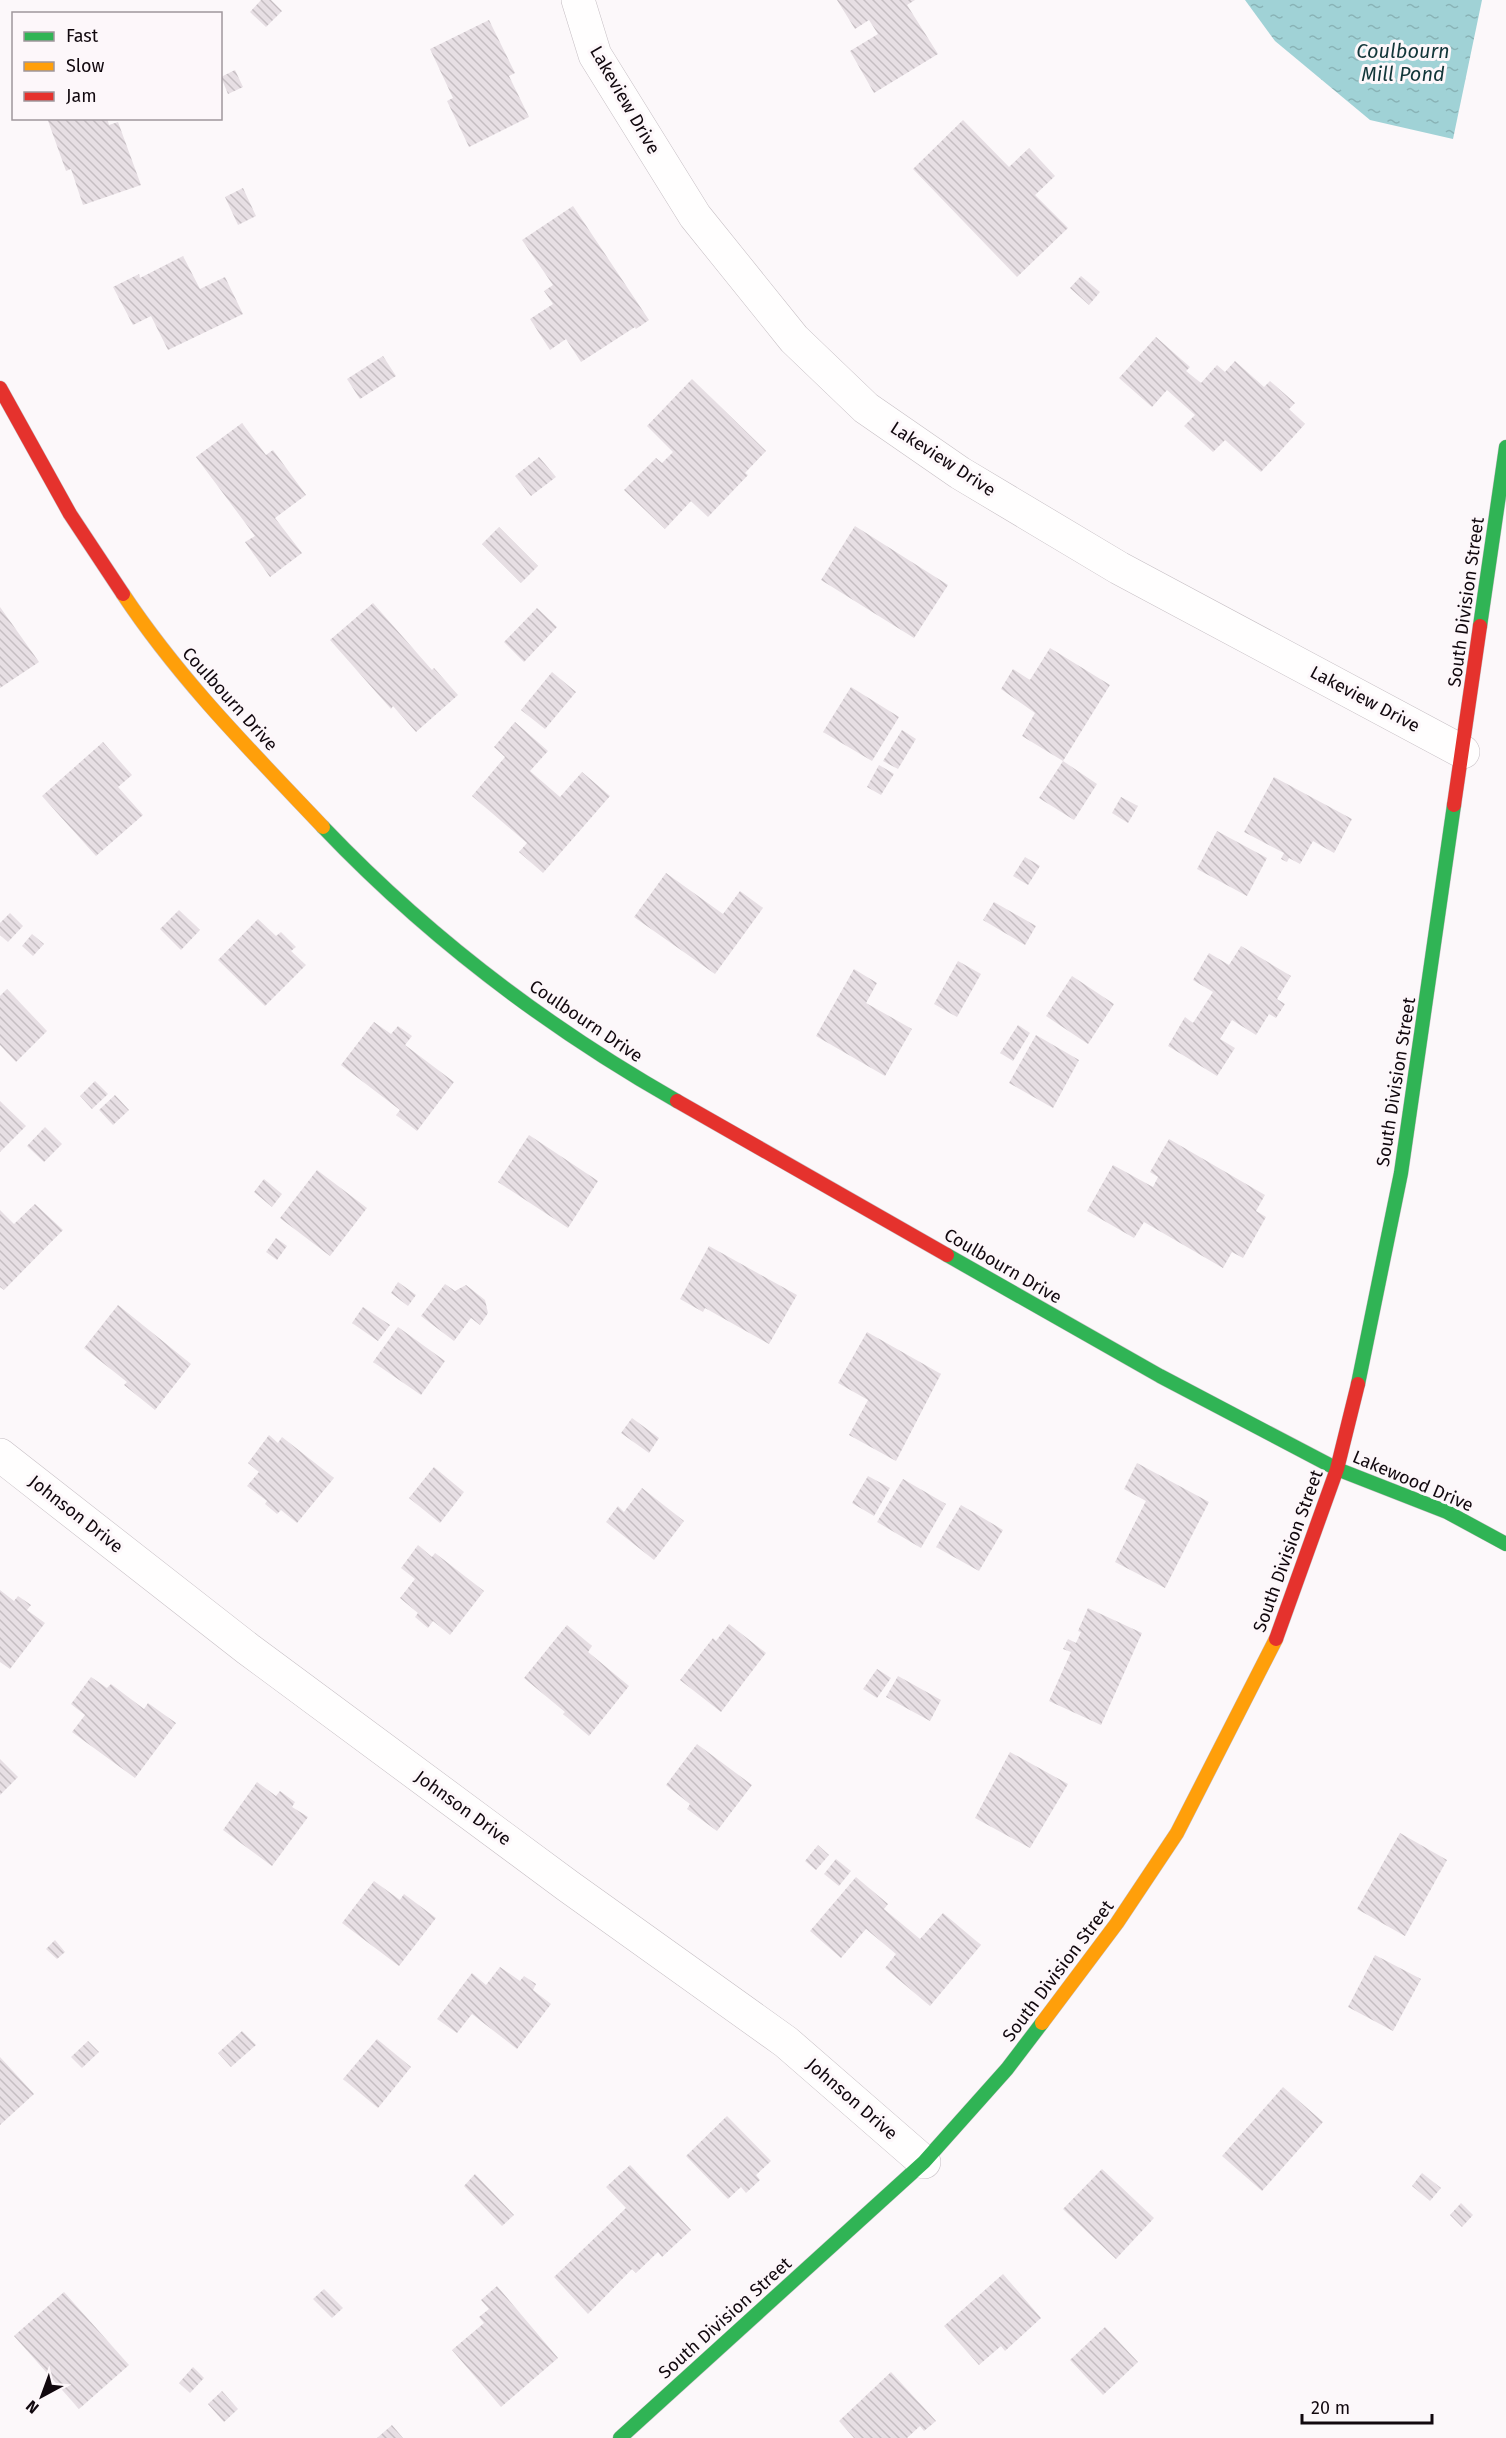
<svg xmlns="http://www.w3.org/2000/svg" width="1506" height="2438" font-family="'Fira Sans',sans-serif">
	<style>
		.water { fill: url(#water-ripples) }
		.building { fill: url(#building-back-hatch) }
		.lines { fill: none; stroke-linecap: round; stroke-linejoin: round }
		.street-casing { stroke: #c6bfc4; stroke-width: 34 }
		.fast-casing { stroke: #c6bfc4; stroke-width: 15 }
		.slow-casing { stroke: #c6bfc4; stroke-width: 15 }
		.jam-casing { stroke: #c6bfc4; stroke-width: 15 }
		.street { stroke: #fffefe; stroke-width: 33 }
		.fast { stroke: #30b455; stroke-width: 14 }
		.slow { stroke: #ff9f0a; stroke-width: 14 }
		.jam { stroke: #e5322d; stroke-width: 14 }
		.labels { text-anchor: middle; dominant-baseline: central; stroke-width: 6; stroke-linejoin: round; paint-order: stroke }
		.street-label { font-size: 18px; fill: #11080e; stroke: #fdf7fa }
		.water-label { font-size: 20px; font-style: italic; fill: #123639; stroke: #fdf7fa }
	</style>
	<defs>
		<pattern id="water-ripples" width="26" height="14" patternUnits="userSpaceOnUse" patternTransform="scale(1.5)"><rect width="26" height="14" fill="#a0d2d6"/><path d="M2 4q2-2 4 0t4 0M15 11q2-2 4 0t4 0" fill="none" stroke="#89b3b6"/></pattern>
		<pattern id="building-back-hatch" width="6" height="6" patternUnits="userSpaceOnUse" patternTransform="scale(1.5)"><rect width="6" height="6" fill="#e7dfe4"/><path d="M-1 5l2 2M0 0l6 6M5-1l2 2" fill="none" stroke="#c5bec2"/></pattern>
	</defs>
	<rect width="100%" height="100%" fill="#fcf8fa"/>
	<!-- water -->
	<path class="water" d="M1245 0H1482L1453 139 1370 120 1275 41Z"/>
	<!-- building -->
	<g class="building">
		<path d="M261 0H271L282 11 266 27 250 12Z"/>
		<path d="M837 0H915L907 5 938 54 874 93 850 51 878 34 869 20 855 29Z"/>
		<path d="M489 20 515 73 509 76 529 117 469 147 447 101 453 98 430 49Z"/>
		<path d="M235 70 243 87 228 94 221 77Z"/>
		<path d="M47 118H107L109 125 118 122 141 185 83 205 71 169 66 171Z"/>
		<path d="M963 120 1009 167 1029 148 1055 176 1035 195 1068 228 1017 277 913 169Z"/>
		<path d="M243 188 256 216 238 225 225 197Z"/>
		<path d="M573 206 649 320 636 329 635 327 581 362 566 339 550 350 530 319 553 304 544 291 553 285 522 240Z"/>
		<path d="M183 256 200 289 225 277 243 314 168 350 151 316 133 325 113 287 139 274 140 278Z"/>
		<path d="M1081 276 1100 292 1089 305 1070 288Z"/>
		<path d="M1156 337 1190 367 1186 371 1201 383 1217 365 1225 372 1235 361 1264 387 1270 381 1295 403 1289 409 1305 424 1261 472 1225 440 1213 452 1184 426 1195 415 1167 390 1152 407 1119 378Z"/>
		<path d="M383 356 396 376 360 399 347 379Z"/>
		<path d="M692 379 766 451 745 473 748 475 708 517 691 501 665 529 624 490 656 458 662 463 673 452 647 426Z"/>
		<path d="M242 423 266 455 273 450 306 495 275 518 302 553 270 577 245 542 255 536 196 457Z"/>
		<path d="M539 457 556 477 531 496 515 476Z"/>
		<path d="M855 526 948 585 914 638 821 580Z"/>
		<path d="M499 527 538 566 521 583 482 544Z"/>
		<path d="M373 603 432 670 434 668 458 695 416 732 393 706 391 709 330 640Z"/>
		<path d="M0 607 39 662 0 688Z"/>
		<path d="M537 608 557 627 524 662 504 642Z"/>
		<path d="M1050 648 1110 685 1063 761 1022 736 1035 713 1001 689 1013 669 1030 680Z"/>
		<path d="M552 672 576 692 545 729 521 710Z"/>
		<path d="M851 687 899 717 872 761 823 732Z"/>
		<path d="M515 722 548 751 530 771 560 797 582 772 610 796 543 873 519 852 527 843 472 796 505 757 494 747Z"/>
		<path d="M902 730 916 739 898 769 883 761Z"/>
		<path d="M103 742 132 775 118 787 143 815 96 856 42 796Z"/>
		<path d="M1063 761 1097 784 1074 820 1039 798Z"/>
		<path d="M879 765 894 774 881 795 867 787Z"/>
		<path d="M1274 777 1352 819 1334 853 1313 841 1300 864 1289 858 1287 862 1281 859 1284 853 1244 832Z"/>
		<path d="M1121 797 1138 806 1128 823 1112 813Z"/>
		<path d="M1217 831 1267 858 1247 896 1197 869Z"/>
		<path d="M1025 857 1040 866 1028 885 1013 876Z"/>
		<path d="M666 873 723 914 740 891 763 908 715 974 634 917Z"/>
		<path d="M994 902 1036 926 1025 945 983 920Z"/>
		<path d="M179 910 200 930 181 950 160 929Z"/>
		<path d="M10 913 23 926 8 942 0 935V923Z"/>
		<path d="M258 919 276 936 281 932 296 947 291 951 306 965 265 1006 218 960Z"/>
		<path d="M32 934 44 944 33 956 22 946Z"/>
		<path d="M1241 946 1291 976 1277 999 1285 1004 1276 1018 1269 1014 1256 1035 1232 1020 1220 1039 1235 1048 1217 1076 1168 1046 1185 1017 1193 1023 1213 992 1193 980 1209 953 1229 965Z"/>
		<path d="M958 961 981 974 957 1017 934 1004Z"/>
		<path d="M854 969 877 983 866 1003 912 1029 885 1076 816 1036Z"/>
		<path d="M1072 976 1114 1004 1088 1044 1046 1016Z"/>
		<path d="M7 989 47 1031 16 1062 0 1045V996Z"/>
		<path d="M374 1022 391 1034 398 1026 412 1036 405 1045 454 1082 417 1131 396 1115 400 1110 341 1065Z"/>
		<path d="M1018 1025 1030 1033 1013 1061 1000 1053Z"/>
		<path d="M1036 1035 1079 1060 1053 1108 1009 1083Z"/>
		<path d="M95 1081 108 1094 92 1109 80 1096Z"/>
		<path d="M115 1095 129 1110 113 1125 99 1110Z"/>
		<path d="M0 1101 26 1126 0 1152Z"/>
		<path d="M45 1127 62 1144 44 1162 27 1146Z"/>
		<path d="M529 1135 598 1181 568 1228 498 1182Z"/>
		<path d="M1169 1139 1265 1195 1256 1211 1266 1217 1243 1258 1232 1252 1223 1268 1144 1222 1134 1238 1087 1211 1113 1165 1153 1187 1158 1177 1150 1172Z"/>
		<path d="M317 1170 367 1208 330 1256 280 1218Z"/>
		<path d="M264 1179 282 1194 272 1207 254 1192Z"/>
		<path d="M35 1204 63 1230 4 1290 0 1287V1210L14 1224Z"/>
		<path d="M276 1238 287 1246 277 1260 266 1252Z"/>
		<path d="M709 1246 797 1295 769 1344 705 1308 703 1312 680 1299Z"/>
		<path d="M398 1282 416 1295 408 1306 391 1293Z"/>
		<path d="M445 1284 455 1291 466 1285 485 1300 488 1313 480 1325 471 1318 454 1341 421 1316Z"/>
		<path d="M118 1305 191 1364 155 1410 124 1385 127 1382 84 1348Z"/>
		<path d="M363 1307 390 1325 378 1341 352 1323Z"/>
		<path d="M398 1327 445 1361 421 1395 373 1362Z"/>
		<path d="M867 1332 941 1374 896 1461 849 1435 868 1400 838 1383Z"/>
		<path d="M632 1418 659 1438 649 1453 621 1433Z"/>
		<path d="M269 1435 278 1443 282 1437 334 1478 297 1523 281 1510 277 1514 265 1504 267 1501 247 1486 259 1472 248 1463Z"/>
		<path d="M1137 1463 1209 1502 1165 1588 1115 1562 1146 1501 1124 1489Z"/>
		<path d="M434 1467 464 1492 440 1523 409 1498Z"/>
		<path d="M868 1476 890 1488 874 1516 852 1503Z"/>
		<path d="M903 1479 946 1504 921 1548 877 1522Z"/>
		<path d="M642 1488 684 1521 654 1560 606 1522 618 1506 624 1512Z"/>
		<path d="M961 1505 1003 1530 979 1571 936 1547Z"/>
		<path d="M418 1545 432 1557 435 1553 484 1591 450 1635 433 1621 428 1628 415 1617 418 1613 400 1598 415 1579 401 1568Z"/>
		<path d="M0 1590 14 1601 18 1596 31 1605 27 1610 45 1623 10 1669 0 1662Z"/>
		<path d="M1088 1608 1142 1633 1101 1725 1049 1701 1071 1652 1063 1649 1068 1639 1076 1643 1081 1632 1078 1631Z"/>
		<path d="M729 1624 766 1653 721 1712 680 1680 713 1638 716 1641Z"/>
		<path d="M567 1625 592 1646 588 1652 629 1686 589 1736 563 1714 565 1712 524 1678Z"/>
		<path d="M877 1669 891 1678 877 1698 863 1689Z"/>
		<path d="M898 1676 941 1700 930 1721 886 1697Z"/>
		<path d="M91 1677 107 1688 111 1684 144 1709 148 1703 176 1723 135 1778 72 1732 85 1715 71 1704Z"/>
		<path d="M697 1744 752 1785 717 1831 687 1809 690 1804 666 1785Z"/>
		<path d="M1010 1752 1068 1784 1030 1848 975 1818Z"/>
		<path d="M0 1759 18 1777 0 1795Z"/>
		<path d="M257 1782 276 1796 280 1791 295 1802 292 1807 308 1817 272 1866 223 1830Z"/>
		<path d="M1400 1833 1447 1860 1405 1936 1357 1909Z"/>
		<path d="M818 1845 829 1855 816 1870 805 1861Z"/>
		<path d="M836 1859 851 1871 839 1886 824 1874Z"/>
		<path d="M856 1877 888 1904 884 1909 920 1939 943 1913 981 1945 930 2006 885 1968 896 1954 866 1929 841 1958 810 1931Z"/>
		<path d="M374 1881 400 1900 404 1894 436 1918 399 1966 342 1923Z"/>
		<path d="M55 1940 65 1952 57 1959 46 1949Z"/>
		<path d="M1375 1955 1421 1979 1393 2031 1348 2007Z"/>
		<path d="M500 1967 520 1981 524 1976 536 1984 533 1990 551 2004 517 2049 472 2014 457 2033 437 2019 472 1973 486 1985Z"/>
		<path d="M242 2031 256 2045 231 2067 218 2053Z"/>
		<path d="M377 2039 411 2067 378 2108 343 2079Z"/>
		<path d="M88 2041 99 2052 82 2068 71 2057Z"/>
		<path d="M0 2057 34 2094 0 2125Z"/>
		<path d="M1283 2087 1323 2122 1262 2191 1222 2156Z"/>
		<path d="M727 2116 771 2161 756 2175 760 2180 746 2193 741 2187 728 2199 686 2156Z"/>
		<path d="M630 2165 691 2230 662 2257 658 2252 636 2273 632 2269 588 2314 554 2277 626 2208 606 2187Z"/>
		<path d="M1102 2169 1154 2218 1116 2259 1063 2209Z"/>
		<path d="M1422 2173 1441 2188 1430 2201 1412 2186Z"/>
		<path d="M475 2174 514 2215 502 2226 464 2186Z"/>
		<path d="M1461 2203 1473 2215 1462 2227 1450 2215Z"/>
		<path d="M1003 2274 1041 2318 1005 2351 1001 2346 979 2365 944 2326Z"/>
		<path d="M497 2286 558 2358 501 2407 452 2350 484 2323 479 2317 489 2309 481 2300Z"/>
		<path d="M324 2289 343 2308 332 2318 313 2299Z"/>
		<path d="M64 2292 129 2365 79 2409 14 2336Z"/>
		<path d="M1105 2327 1138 2362 1103 2395 1070 2360Z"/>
		<path d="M193 2367 204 2378 190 2393 179 2383Z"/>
		<path d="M891 2372 936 2421 924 2431 920 2426 907 2438H854L839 2421Z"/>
		<path d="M222 2391 238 2409 224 2422 208 2404Z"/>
		<path d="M392 2425 403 2438H377Z"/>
	</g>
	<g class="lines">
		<defs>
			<g id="street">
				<path d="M578 0 595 55 695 216 794 339 866 408 960 473 1119 568 1463 752"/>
				<path d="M0 1455 248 1649 568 1886 786 2042 924 2162"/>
			</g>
			<g id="fast">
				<path d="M1480 626 1506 447"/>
				<path d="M323 827C426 935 547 1027 677 1101"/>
				<path d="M947 1255 1160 1376 1337 1469 1447 1512 1506 1544"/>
				<path d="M1358 1384 1401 1173 1454 805"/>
				<path d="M620 2438 924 2162 1007 2069 1042 2023"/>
			</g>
			<g id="slow">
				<path d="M123 594C180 680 252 752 323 827"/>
				<path d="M1042 2023 1117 1923 1177 1833 1276 1639"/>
			</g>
			<g id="jam">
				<path d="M0 388 70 514 123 594"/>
				<path d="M1454 805 1480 626"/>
				<path d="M677 1101 947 1255"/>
				<path d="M1276 1639 1337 1469 1358 1384"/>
			</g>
		</defs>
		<!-- street casing -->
		<use href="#street" class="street-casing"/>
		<!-- fast casing -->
		<use href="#fast" class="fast-casing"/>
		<!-- slow casing -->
		<use href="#slow" class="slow-casing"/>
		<!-- jam casing -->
		<use href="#jam" class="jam-casing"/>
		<!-- street -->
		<use href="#street" class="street"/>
		<!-- fast -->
		<use href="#fast" class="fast"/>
		<!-- slow -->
		<use href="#slow" class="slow"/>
		<!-- jam -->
		<use href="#jam" class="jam"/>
	</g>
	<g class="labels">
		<!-- street labels -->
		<g class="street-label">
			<text transform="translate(625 100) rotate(60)">Lakeview Drive</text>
			<text transform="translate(943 459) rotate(33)">Lakeview Drive</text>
			<text transform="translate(1466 602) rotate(-82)">South Division Street</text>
			<text transform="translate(230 699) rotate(48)">Coulbourn Drive</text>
			<text transform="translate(1365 699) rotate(28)">Lakeview Drive</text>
			<text transform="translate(586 1021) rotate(34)">Coulbourn Drive</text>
			<text transform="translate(1396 1082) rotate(-81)">South Division Street</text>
			<text transform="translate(1003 1266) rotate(30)">Coulbourn Drive</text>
			<text transform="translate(1413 1481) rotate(23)">Lakewood Drive</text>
			<text transform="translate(76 1514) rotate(38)">Johnson Drive</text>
			<text transform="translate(1288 1551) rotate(-70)">South Division Street</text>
			<text transform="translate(463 1808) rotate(36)">Johnson Drive</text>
			<text transform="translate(1058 1971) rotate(-53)">South Division Street</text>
			<text transform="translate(852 2099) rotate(41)">Johnson Drive</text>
			<text transform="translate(725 2318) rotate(-42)">South Division Street</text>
		</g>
		<!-- water labels -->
		<g class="water-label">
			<text x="1403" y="51">Coulbourn<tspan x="1403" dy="23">Mill Pond</tspan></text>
		</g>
	</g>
	<!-- legend -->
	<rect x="12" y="12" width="210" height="108" fill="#fdf7fa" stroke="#9f979c" stroke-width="1.5"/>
	<rect x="24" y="32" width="30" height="9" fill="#30b455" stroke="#9f979c" stroke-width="1.5"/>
	<text x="66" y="42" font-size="18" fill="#11080e">Fast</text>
	<rect x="24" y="62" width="30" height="9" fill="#ff9f0a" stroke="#9f979c" stroke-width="1.5"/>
	<text x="66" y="72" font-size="18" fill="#11080e">Slow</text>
	<rect x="24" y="92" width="30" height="9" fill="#e5322d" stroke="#9f979c" stroke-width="1.5"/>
	<text x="66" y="102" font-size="18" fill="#11080e">Jam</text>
	<!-- north arrow -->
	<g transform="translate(42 2396) rotate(221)" stroke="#fdf7fa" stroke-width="4.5" paint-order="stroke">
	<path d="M0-4.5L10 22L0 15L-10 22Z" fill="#11080e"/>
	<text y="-9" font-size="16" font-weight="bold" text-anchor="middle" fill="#11080e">N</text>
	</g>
	<!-- scale -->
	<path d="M1302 2414v9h130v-9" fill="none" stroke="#11080e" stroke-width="3"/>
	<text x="1311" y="2414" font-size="18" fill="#11080e" stroke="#fdf7fa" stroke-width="4.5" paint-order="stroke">20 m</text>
</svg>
